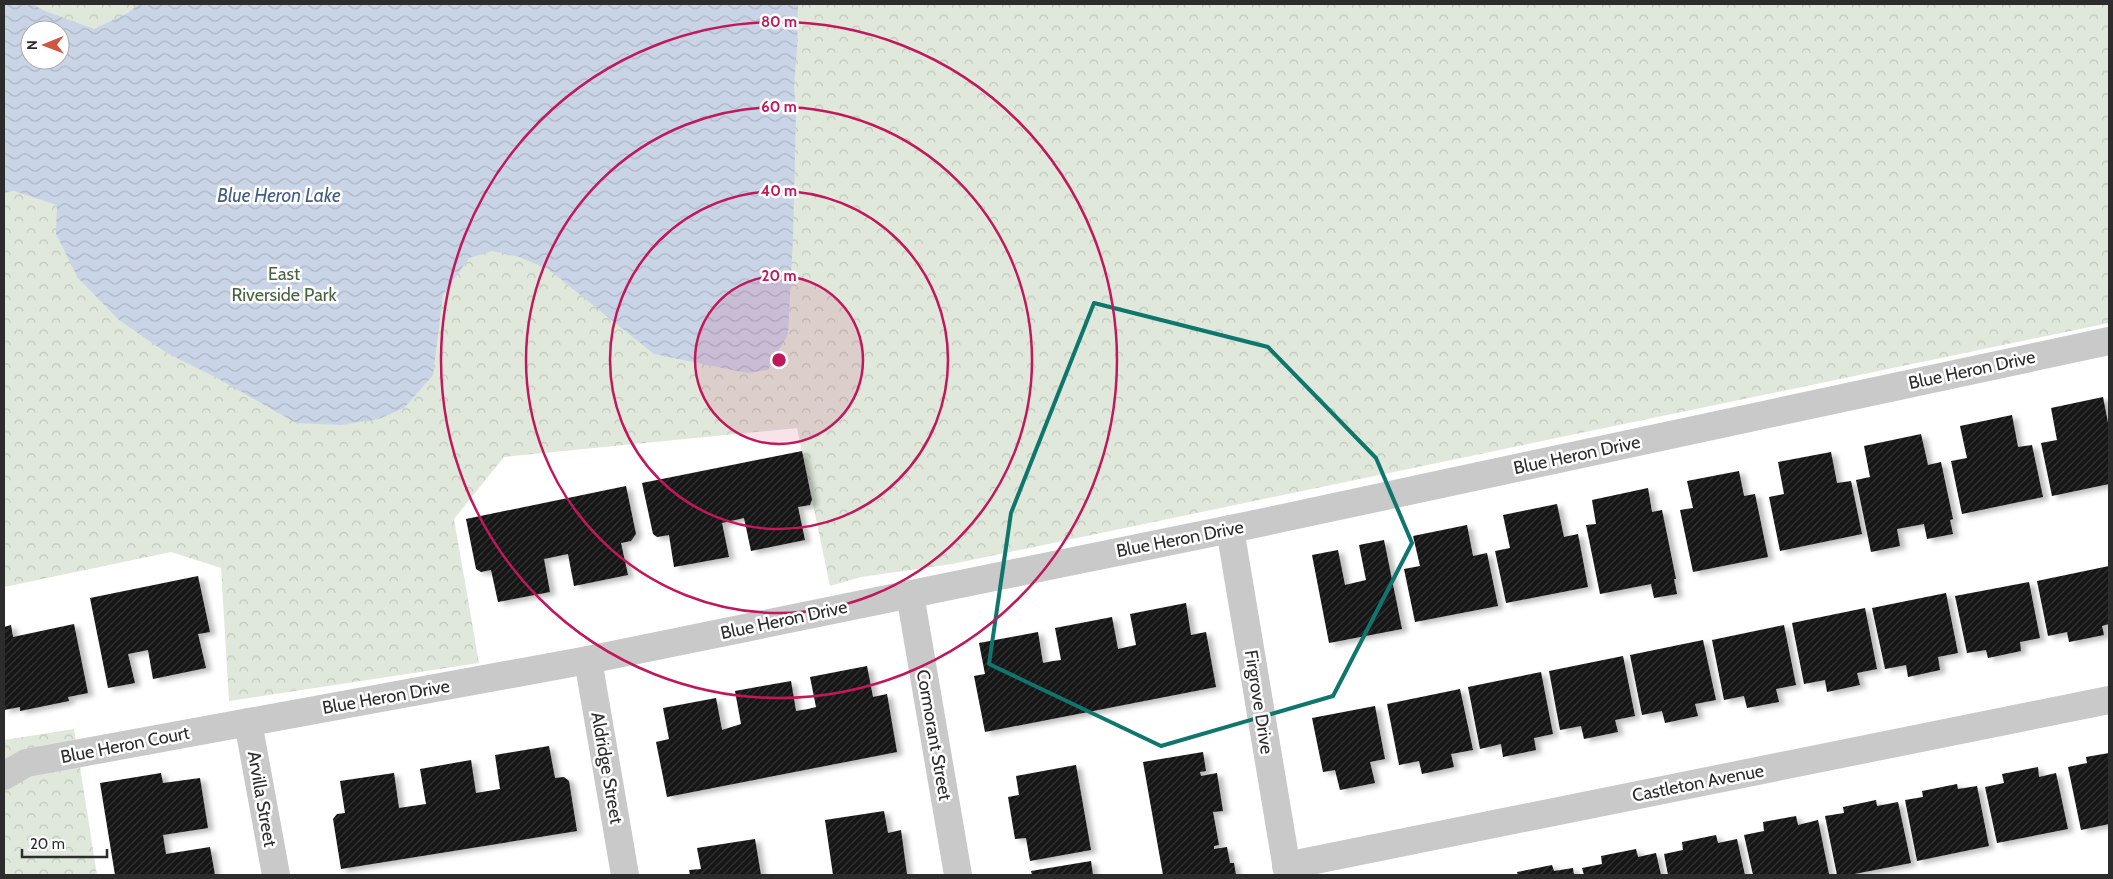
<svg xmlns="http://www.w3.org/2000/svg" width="2113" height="879" font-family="Cabin,sans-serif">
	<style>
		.park { fill: url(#park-crowns); fill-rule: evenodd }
		.water { fill: url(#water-waves); fill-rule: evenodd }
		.building { fill: url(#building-hatch); filter: url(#shadow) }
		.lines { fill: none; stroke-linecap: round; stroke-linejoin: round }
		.street { stroke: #c9c9c9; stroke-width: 28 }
		.marked { fill: none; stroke: #0f766e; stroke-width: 4; stroke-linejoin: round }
		.ring { fill: none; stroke: #c2185b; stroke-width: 2.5 }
		.labels { text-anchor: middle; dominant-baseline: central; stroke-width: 5; stroke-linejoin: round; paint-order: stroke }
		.park-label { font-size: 18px; fill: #48623f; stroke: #fff }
		.street-label { font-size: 18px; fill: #2c2c2c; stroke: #fff }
		.water-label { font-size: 19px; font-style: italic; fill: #445d83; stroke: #fff }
		.centre { fill: #c2185b; stroke: #fff; stroke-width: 2.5 }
		.ring-label { font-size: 15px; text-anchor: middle; font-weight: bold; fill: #c2185b; stroke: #fff; stroke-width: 5; stroke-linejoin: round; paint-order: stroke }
	</style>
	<defs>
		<pattern id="park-crowns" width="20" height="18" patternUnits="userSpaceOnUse" patternTransform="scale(1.25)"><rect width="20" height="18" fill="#dfe8db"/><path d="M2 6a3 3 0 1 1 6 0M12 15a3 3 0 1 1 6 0" fill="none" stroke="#c0c7bc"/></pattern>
		<pattern id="water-waves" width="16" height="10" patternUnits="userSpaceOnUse" patternTransform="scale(1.25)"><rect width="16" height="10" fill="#c9d4e6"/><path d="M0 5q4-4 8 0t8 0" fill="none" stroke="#adb6c5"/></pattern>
		<pattern id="building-hatch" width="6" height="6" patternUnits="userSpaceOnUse" patternTransform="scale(1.25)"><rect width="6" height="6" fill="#131313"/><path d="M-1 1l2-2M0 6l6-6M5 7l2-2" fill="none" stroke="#363636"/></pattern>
		<filter id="shadow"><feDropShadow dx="5.5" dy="3" stdDeviation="2.5" flood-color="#0004"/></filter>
	</defs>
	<rect width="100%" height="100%" fill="#fff"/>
	<!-- park -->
	<g class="park">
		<path d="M4 4H2109V323L952 564 861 577 830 586 797 428 504 457 454 519 479 663 229 701 221 568 171 552 4 587ZM30 30H60V60H30Z"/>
		<path d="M74 729 97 875H4V740Z"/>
	</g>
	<!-- water -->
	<path class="water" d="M4 4H32L45 11 94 29 128 13 139 4H798L797 48 794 87 796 112 793 238 788 334 768 370 747 373 654 354 548 269 519 257 492 251 469 258 443 295 433 375 404 408 379 419 341 425 296 423 217 378 167 353 119 320 78 278 56 234 57 205 14 191 4 193ZM30 30H60V60H30Z"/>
	<!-- building -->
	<g class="building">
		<path d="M2103 397 2109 428V484L2052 496 2041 443 2057 440 2051 408Z"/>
		<path d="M2012 415 2018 447 2032 445 2043 497 1962 514 1951 461 1967 458 1960 426Z"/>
		<path d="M1921 434 1928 465 1941 462 1953 519 1950 520 1953 534 1927 539 1924 524 1897 529 1900 546 1871 552 1856 480 1870 477 1864 446Z"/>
		<path d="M802 451 812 500 810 505 798 507 805 540 751 551 744 518 722 523 729 557 674 567 669 535 657 537 653 534 642 483Z"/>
		<path d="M1831 452 1837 483 1851 481 1862 534 1780 551 1769 497 1784 494 1778 462Z"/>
		<path d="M1739 471 1744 496 1755 494 1768 557 1693 572 1680 510 1693 508 1687 481Z"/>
		<path d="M626 486 636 534 631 541 621 543 628 575 574 586 568 554 544 559 550 592 498 602 491 570 481 572 476 569 466 519Z"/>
		<path d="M1648 488 1652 512 1662 510 1676 579H1674L1677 594 1654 598 1651 584 1600 594 1586 525 1596 524 1592 500Z"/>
		<path d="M1557 504 1564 537 1578 534 1588 587 1506 603 1495 551 1510 548 1503 515Z"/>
		<path d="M1467 525 1473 556 1487 553 1498 606 1415 622 1404 569 1420 566 1413 536Z"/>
		<path d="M1384 540 1402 629 1329 643 1312 555 1338 550 1345 585 1366 580 1359 545Z"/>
		<path d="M2109 566V624L2102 626 2104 635 2069 642 2067 632 2048 636 2037 581Z"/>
		<path d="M198 576 210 632 198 634 206 668 153 679 148 650 128 654 135 683 108 688 90 598Z"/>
		<path d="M2029 582 2040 638 2020 642 2021 651 1988 658 1986 650 1967 653 1955 596Z"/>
		<path d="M1946 593 1958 653 1938 657 1940 670 1908 677 1906 665 1885 669 1872 608Z"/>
		<path d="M1186 603 1191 635 1206 632 1216 687 985 732 974 676 985 674 979 643 1038 632 1043 663 1053 661 1061 660 1055 628 1112 617 1118 649 1136 645 1130 614Z"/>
		<path d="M1865 608 1877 669 1857 673 1860 685 1827 692 1825 680 1804 684 1792 623Z"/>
		<path d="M74 624 88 693 68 697 69 701 20 711V707L4 710V627L11 625 13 637Z"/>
		<path d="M1784 625 1796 685 1776 689 1779 702 1747 708 1744 696 1724 700 1712 640Z"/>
		<path d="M1703 640 1716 700 1695 704 1698 716 1665 723 1662 711 1642 715 1630 655Z"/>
		<path d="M1623 656 1635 716 1615 720 1618 732 1584 739 1581 726 1560 730 1549 671Z"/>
		<path d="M867 666 873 697 887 694 897 752 667 797 656 742 669 739 663 708 716 698 722 730 741 724 735 691 791 681 796 711 808 709 816 707 810 677Z"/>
		<path d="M1541 672 1553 734 1534 738 1536 750 1503 757 1501 744 1480 749 1468 687Z"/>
		<path d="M1460 689 1473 750 1451 754 1454 767 1422 774 1419 761 1399 765 1387 704Z"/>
		<path d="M1375 706 1385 759 1370 762 1375 783 1340 790 1335 770 1323 772 1312 718Z"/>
		<path d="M549 746 555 778 564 777 569 781 577 831 341 869 333 819 337 814 345 813 340 781 394 773 399 808 426 804 420 769 471 760 476 793 500 789 495 755Z"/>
		<path d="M1203 752 1206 771 1200 772 1201 776 1217 773 1223 811 1213 812 1219 845 1214 846V849L1227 847 1230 863H1234L1236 875H1163L1143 762Z"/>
		<path d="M2109 753V824L2081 830 2068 767 2087 763 2086 757Z"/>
		<path d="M1076 765 1091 850 1030 861 1026 838 1015 839 1008 797 1019 795 1016 776Z"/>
		<path d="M2038 767 2039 777 2056 773 2068 829 1997 843 1985 787 2004 783 2002 774Z"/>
		<path d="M161 773 163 783 200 778 208 828 163 835 166 854 210 847 215 875H115L100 783Z"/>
		<path d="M1957 784 1958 789 1977 786 1989 846 1917 861 1905 800 1923 797 1922 791Z"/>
		<path d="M1876 800 1877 806 1898 802 1911 863 1849 875H1837L1825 816 1844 813 1843 807Z"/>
		<path d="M884 811 888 833 901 830 907 874 833 875 825 820Z"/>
		<path d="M1796 816 1798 825 1818 820 1829 874 1753 875 1744 835 1764 831 1763 822Z"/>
		<path d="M1716 835 1718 843 1737 839 1745 875H1668L1664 854 1683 850 1682 842Z"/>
		<path d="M755 839 761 875H690L689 870 701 869 697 848Z"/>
		<path d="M1636 849 1638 857 1656 853 1661 875H1584L1582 868 1602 864 1601 856Z"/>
		<path d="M1091 861 1093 875H1032L1031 871Z"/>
		<path d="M1552 865 1554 871 1573 868 1574 875H1518L1517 872Z"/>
	</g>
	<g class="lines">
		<!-- street -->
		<g class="street">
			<path d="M1230 529 1288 875"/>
			<path d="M910 594 958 875"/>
			<path d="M588 660 625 875"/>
			<path d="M248 722 276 875"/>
			<path d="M4 776 26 763 588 660 1255 524 2109 341"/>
			<path d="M1286 866 2109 700"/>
		</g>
	</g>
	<!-- marked area -->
	<path class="marked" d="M1094 303 1268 347 1376 458 1412 543 1333 696 1161 746 989 664 1011 513Z"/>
	<!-- distance rings -->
	<circle cx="779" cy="360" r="84" fill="#c2185b" fill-opacity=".12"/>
	<g class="ring">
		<circle cx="779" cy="360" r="84"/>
		<circle cx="779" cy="360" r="169"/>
		<circle cx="779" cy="360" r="253"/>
		<circle cx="779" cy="360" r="338"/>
	</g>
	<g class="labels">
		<!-- park labels -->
		<g class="park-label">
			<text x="284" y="274">East<tspan x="284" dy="21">Riverside Park</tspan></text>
		</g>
		<!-- street labels -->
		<g class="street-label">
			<text transform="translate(1972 370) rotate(-12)">Blue Heron Drive</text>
			<text transform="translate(1577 455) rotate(-12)">Blue Heron Drive</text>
			<text transform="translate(1180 539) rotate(-11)">Blue Heron Drive</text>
			<text transform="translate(784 620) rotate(-12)">Blue Heron Drive</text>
			<text transform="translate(386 697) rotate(-10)">Blue Heron Drive</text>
			<text transform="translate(1259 702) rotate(81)">Firgrove Drive</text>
			<text transform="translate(934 735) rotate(80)">Cormorant Street</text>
			<text transform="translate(125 745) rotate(-11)">Blue Heron Court</text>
			<text transform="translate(607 768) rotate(80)">Aldridge Street</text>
			<text transform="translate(1698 783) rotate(-11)">Castleton Avenue</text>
			<text transform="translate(262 799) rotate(80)">Arvilla Street</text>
		</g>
		<!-- water labels -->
		<g class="water-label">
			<text x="279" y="195">Blue Heron Lake</text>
		</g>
	</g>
	<circle cx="779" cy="360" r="8" class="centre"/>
	<g class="ring-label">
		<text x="779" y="27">80 m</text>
		<text x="779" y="112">60 m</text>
		<text x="779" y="196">40 m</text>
		<text x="779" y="281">20 m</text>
	</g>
	<!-- border -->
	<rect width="2113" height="879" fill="none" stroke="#2c2c2c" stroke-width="10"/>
	<!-- north arrow -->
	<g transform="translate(45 45) rotate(269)"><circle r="24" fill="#ffffff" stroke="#ababab"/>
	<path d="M0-4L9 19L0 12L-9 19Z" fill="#d05641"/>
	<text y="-8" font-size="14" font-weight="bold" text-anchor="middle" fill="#2c2c2c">N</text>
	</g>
	<!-- scale -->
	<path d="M22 849v8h85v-8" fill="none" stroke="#2c2c2c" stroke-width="2.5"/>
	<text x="30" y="849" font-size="15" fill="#2c2c2c" stroke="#ffffff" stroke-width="4" paint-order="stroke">20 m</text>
</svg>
